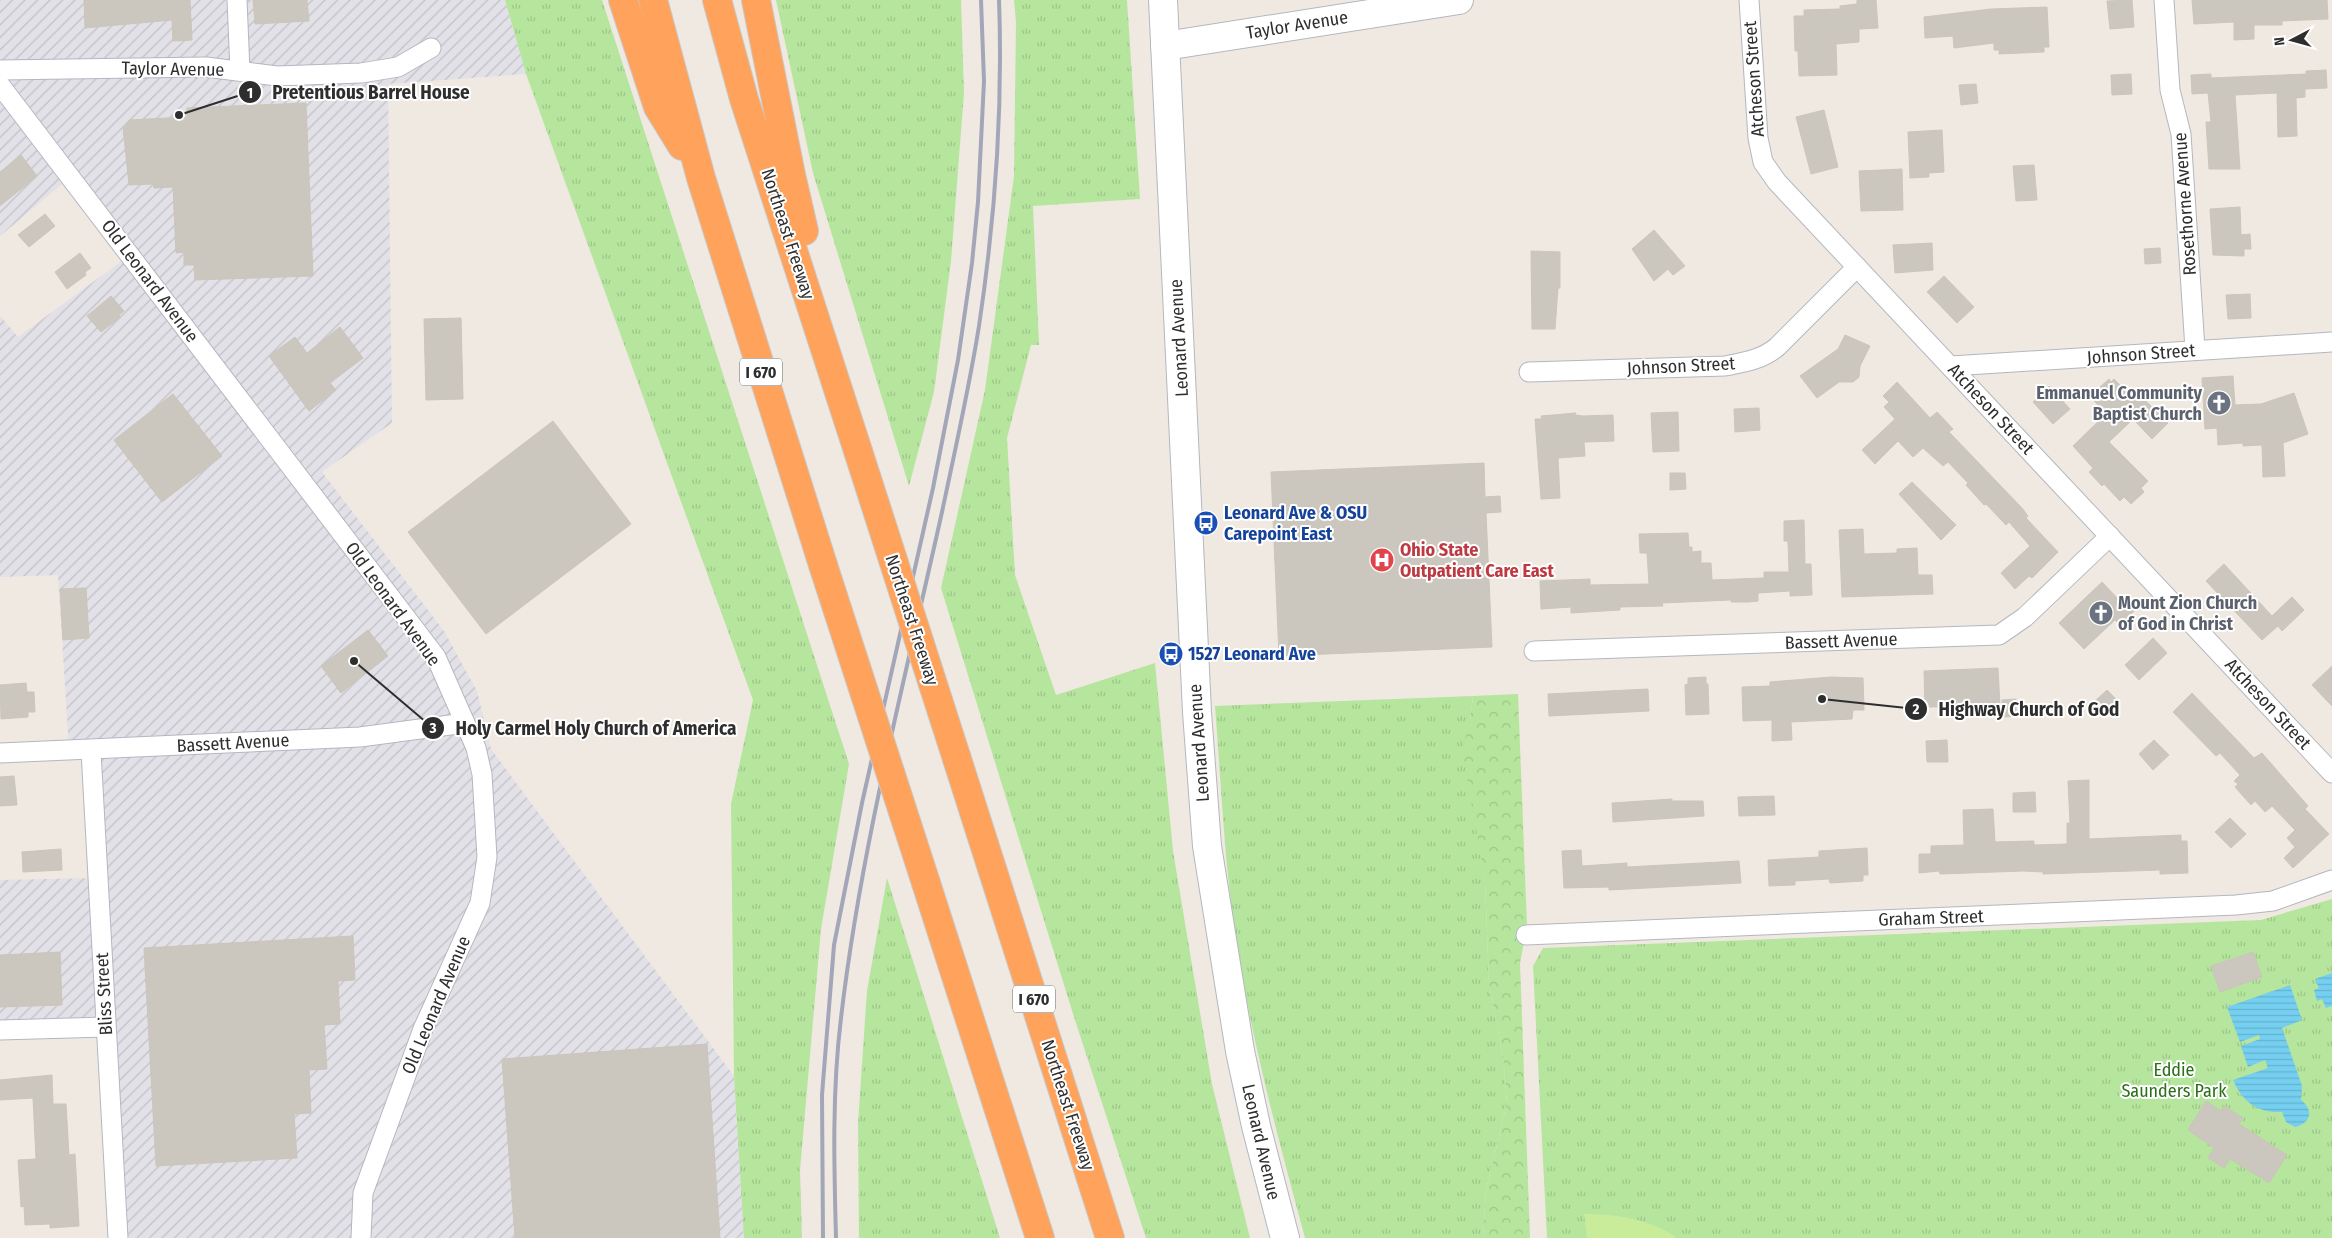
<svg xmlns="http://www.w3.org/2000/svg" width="2332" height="1238" font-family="'Fira Sans Condensed',sans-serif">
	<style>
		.industrial { fill: url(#industrial-furrows) }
		.grass { fill: url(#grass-tufts) }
		.forest { fill: url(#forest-crowns) }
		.pitch { fill: #c9ec9a }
		.water { fill: url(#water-rules) }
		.building { fill: #cbc7bf; stroke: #cbc5ba }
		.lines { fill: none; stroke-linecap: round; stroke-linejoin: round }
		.street-casing { stroke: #b4b7c1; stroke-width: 21 }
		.secondary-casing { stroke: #b4b7c1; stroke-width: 30 }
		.highway-casing { stroke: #c9c9c9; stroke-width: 30 }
		.street { stroke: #fff; stroke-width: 19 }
		.secondary { stroke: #fff; stroke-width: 28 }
		.highway { stroke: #ffa35c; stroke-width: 28 }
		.rail { stroke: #a3a6b8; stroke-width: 4 }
		.highway-bridge-casing { stroke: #c9c9c9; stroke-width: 30; stroke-linecap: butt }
		.highway-bridge { stroke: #ffa35c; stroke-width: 28 }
		.labels { text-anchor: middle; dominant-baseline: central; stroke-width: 4; stroke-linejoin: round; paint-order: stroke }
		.shield { fill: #fff; stroke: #6d6d6d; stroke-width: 1 }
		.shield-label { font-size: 16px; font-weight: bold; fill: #2e2e2e }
		.street-label { font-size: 18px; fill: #2e2e2e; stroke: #fff }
		.worship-label { font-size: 18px; font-weight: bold; fill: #5b616d; stroke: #fff; text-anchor: end }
		.transit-label { font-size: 18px; font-weight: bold; fill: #164399; stroke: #fff; text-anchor: start }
		.health-label { font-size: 18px; font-weight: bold; fill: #be3a42; stroke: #fff; text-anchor: start }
		.park-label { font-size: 18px; fill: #2c6e1b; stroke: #fff }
		.leader { fill: none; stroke: #2e2e2e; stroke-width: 2 }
		.callout-dot { fill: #2e2e2e; stroke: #fff; stroke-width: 2 }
		.mark-label { font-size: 15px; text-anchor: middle; font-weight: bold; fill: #fff }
		.callout-label { font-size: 19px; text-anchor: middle; font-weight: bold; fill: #2e2e2e; stroke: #fff; stroke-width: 4; stroke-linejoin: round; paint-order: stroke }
	</style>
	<defs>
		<pattern id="industrial-furrows" width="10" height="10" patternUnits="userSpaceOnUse" patternTransform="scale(1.25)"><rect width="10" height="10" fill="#e3e1e8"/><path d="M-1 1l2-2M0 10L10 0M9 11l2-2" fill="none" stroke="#c3c1c7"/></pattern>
		<pattern id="grass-tufts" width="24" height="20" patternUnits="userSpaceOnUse" patternTransform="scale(1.25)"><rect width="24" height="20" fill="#b6e59e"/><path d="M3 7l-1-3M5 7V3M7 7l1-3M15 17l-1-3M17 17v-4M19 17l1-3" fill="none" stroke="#9dc588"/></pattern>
		<pattern id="forest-crowns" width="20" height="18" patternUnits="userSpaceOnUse" patternTransform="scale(1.25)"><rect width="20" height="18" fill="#b6e59e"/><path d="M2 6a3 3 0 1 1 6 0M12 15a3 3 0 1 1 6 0" fill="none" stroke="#9dc588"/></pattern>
		<pattern id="water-rules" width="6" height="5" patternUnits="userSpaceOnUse" patternTransform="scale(1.25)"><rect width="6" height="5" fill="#75cff0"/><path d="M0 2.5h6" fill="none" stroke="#66b2ce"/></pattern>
	</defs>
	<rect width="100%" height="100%" fill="#efe9e1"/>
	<!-- industrial -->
	<path class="industrial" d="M0 0H505L526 74 388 84 392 423 322 472 444 631 477 691 491 749 734 1076 744 1238H117L108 1025 0 1029V880L97 878 90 748 69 749 58 575 0 577V316L18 337 127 257 67 180 0 236Z"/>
	<!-- grass -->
	<g class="grass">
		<path d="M505 0H602L849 764 821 929 800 1170 802 1238H744L734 1076 731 804 753 700 526 74Z"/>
		<path d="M776 0H961L964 93 951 261 934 392 909 486 813 173Z"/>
		<path d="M1014 0H1127L1140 199 1033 206 1039 345H1031L1007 438 1015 575 1056 695 1155 663 1173 851 1192 965 1212 1084 1250 1238H1146L1074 1017 941 588 985 390 1014 176 1016 22Z"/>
		<path d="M1473 696 1470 721 1485 879 1489 984 1503 1057 1507 1103 1486 1190 1483 1238H1305C1281 1149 1257 1060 1241 970 1225 883 1222 794 1215 706Z"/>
		<path d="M887 878 1000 1238H859L858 1123 867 991Z"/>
		<path d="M2332 899V1238H1547L1533 966 1543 948 2261 920Z"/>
	</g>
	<!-- forest -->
	<path class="forest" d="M1518 694 1527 926 1520 963 1530 1238H1483L1486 1190 1507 1103 1503 1057 1489 984 1485 879 1462 751 1470 721 1473 696Z"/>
	<!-- pitch -->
	<path class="pitch" d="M1584 1214C1616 1214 1650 1219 1677 1238H1587Z"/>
	<!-- water -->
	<g class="water">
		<path d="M2332 973V1006L2326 1008 2322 999 2317 1001 2314 990 2319 988 2315 979Z"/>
		<path d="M2290 985 2302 1020 2282 1028 2302 1086 2301 1100C2314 1110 2311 1123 2295 1127L2286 1122 2282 1112C2257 1113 2243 1102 2233 1080L2268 1068 2265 1060 2248 1067 2241 1046 2260 1039 2259 1035 2240 1042 2227 1007Z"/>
	</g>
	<!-- building -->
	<g class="building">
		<path d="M84 0H190L192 40 173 41 172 20 85 28Z"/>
		<path d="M253 0H307L309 21 255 24Z"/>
		<path d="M1857 0H1876L1878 28 1859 29V42L1836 44 1837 75 1799 76 1798 51H1795L1794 16H1804V10L1840 9V6L1857 4Z"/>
		<path d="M2132 0 2134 27 2110 29 2107 1Z"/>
		<path d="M2192 0H2327L2328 19 2282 21V25H2254V39L2234 40V22L2194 24Z"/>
		<path d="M2047 7 2049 47H2044V52L1999 54V50H1994V43L1954 48 1953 36 1925 38 1924 17 1991 9Z"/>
		<path d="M2326 70 2327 88 2305 89V97L2296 98 2297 136 2278 137 2277 93 2235 95 2240 169H2209L2206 122H2211L2208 93 2192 94 2191 75 2211 74V78L2306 74V71Z"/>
		<path d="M2131 74 2132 94 2112 95 2111 75Z"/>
		<path d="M1976 84 1978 103 1961 105 1959 85Z"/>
		<path d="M306 103 313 276 195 280 194 265H184V252L176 253 173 187 154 188 153 184 129 185 123 127H126V123H129V120L187 117V108Z"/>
		<path d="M1824 110 1838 167 1811 174 1796 117Z"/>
		<path d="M1942 130 1944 172 1929 173V177L1910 178 1908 132Z"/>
		<path d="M21 155 37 176 0 206V172Z"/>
		<path d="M2034 165 2037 200 2016 201 2013 166Z"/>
		<path d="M1902 169 1903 210 1861 211 1859 171Z"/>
		<path d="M2240 207 2241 235 2250 234 2251 249H2244V256L2213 255 2210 209Z"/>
		<path d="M45 214 55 226 29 247 18 235Z"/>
		<path d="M1654 230 1685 266 1673 275 1668 269 1654 281 1632 249Z"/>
		<path d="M1932 243 1933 270 1895 273 1893 245Z"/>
		<path d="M2160 248 2161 263 2145 264 2144 249Z"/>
		<path d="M1531 251 1560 252V288H1558L1555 329H1532Z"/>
		<path d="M80 253 91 268 85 272 86 275 67 289 55 272Z"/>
		<path d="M1944 276 1974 307 1957 323 1927 292Z"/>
		<path d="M2250 294 2251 318 2228 319 2226 295Z"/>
		<path d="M111 296 124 311 119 315 120 317 101 332 87 316Z"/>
		<path d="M461 318 463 399 426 400 424 319Z"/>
		<path d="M340 327 363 358 330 383 336 390 309 411 269 356 295 337 307 353Z"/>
		<path d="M1845 335 1870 346 1860 366 1859 377 1853 382H1839L1817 398 1800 376 1838 349Z"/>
		<path d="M2233 376 2235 405 2261 404 2294 393 2308 434 2283 443 2285 476 2263 477 2262 445 2243 446V443L2218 445 2217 428 2205 429 2202 378Z"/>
		<path d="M2109 379 2111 382 2114 379 2128 393 2133 388 2168 423 2152 439 2133 419 2109 442 2148 481 2141 488 2144 492 2131 504 2124 497 2120 501 2104 484 2102 486 2089 472 2093 468 2073 446 2106 414 2090 396Z"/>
		<path d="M1897 382 1930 418 1937 412 1953 429 1949 432 2022 508 2028 516 2026 518 2058 552 2032 578 2029 576 2015 589 2001 573 2030 546 2009 522 2006 525 1986 504 1984 505 1966 485 1968 483 1948 462 1943 466 1923 448 1913 457 1898 441 1875 464 1862 450 1895 419 1884 407 1889 402 1883 396Z"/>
		<path d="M2049 386 2070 409 2053 424 2033 402Z"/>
		<path d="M173 394 222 456 162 502 114 440Z"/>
		<path d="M1759 408 1760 430 1735 432 1734 409Z"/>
		<path d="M1678 412 1679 451 1653 452 1651 413Z"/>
		<path d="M1576 413 1575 415 1583 416 1613 415 1614 441 1584 442 1585 456 1558 458 1560 498 1541 499 1535 419H1542L1541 416Z"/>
		<path d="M553 421 631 524 486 634 408 532Z"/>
		<path d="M1484 463 1485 497 1500 496 1501 512 1486 513 1492 647 1279 656 1271 472Z"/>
		<path d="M1670 473H1685L1686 489 1670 490Z"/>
		<path d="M1912 482 1956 525 1941 540 1899 494Z"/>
		<path d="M1804 520 1805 564H1811L1812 595 1790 596V591L1758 593V601L1749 602H1731V600L1662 603 1663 606 1620 607V610L1571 613V607L1541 609 1540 581 1590 579V585L1649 584 1647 553H1640L1639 534 1688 533 1689 547H1692V552L1701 551V563H1711L1712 580 1764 578V572H1789L1788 541H1784V521Z"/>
		<path d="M1863 529 1864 554 1897 553V549L1917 548 1918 575H1932L1933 594 1842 597 1839 530Z"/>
		<path d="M2224 564 2272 616 2292 597 2304 610 2282 631 2278 626 2262 640 2206 581Z"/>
		<path d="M2102 582 2120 601 2123 599 2134 611 2120 625 2115 620 2084 649 2059 623Z"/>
		<path d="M86 588 89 638 63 640 60 589Z"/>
		<path d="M368 630 388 656 341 693 321 666Z"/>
		<path d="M2153 638 2167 653 2139 680 2125 665Z"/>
		<path d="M2332 666V706L2312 685Z"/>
		<path d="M1998 668 2000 706 1925 707 1924 671Z"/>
		<path d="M1706 677V684H1708L1709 714 1686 715 1685 685 1688 684V678Z"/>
		<path d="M1831 677 1863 678 1864 710H1853L1852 719 1791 722 1792 740 1772 741V720L1743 721 1742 687 1770 686V682Z"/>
		<path d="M26 683 27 692H34L35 712H28V717L1 719 0 685Z"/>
		<path d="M1648 689 1649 711 1549 716 1548 694Z"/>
		<path d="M2107 690 2118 701 2103 714 2093 703Z"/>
		<path d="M2192 693 2254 758 2262 753 2308 806 2305 809 2329 834 2293 868 2284 858 2295 847 2287 838 2295 830 2272 806 2265 812 2255 801 2251 805 2235 787 2238 784 2234 781 2240 775 2220 753 2216 756 2173 712Z"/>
		<path d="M2016 699V716L2002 717V700Z"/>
		<path d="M1947 740 1948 762H1927L1926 741Z"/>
		<path d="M2154 740 2169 755 2153 770 2139 754Z"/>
		<path d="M14 776 17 805 0 806V777Z"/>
		<path d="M2089 780V839L2181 835V841H2187L2188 873 2160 874V870L2043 874V872L2023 871 1940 874 1939 871 1919 873V854H1931V846L1964 845 1963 810 1993 809 1995 842 2034 841V845L2067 844V823H2070L2068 781Z"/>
		<path d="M2035 792 2036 812H2013V793Z"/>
		<path d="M1774 796 1775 815 1739 816 1738 797Z"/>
		<path d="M1672 799V801H1703L1704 816 1613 822 1612 803Z"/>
		<path d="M2230 818 2246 834 2231 848 2215 832Z"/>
		<path d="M1867 848 1868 875H1863V881L1830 883 1829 879 1795 881V885L1769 886 1768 860 1819 857V851Z"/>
		<path d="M61 849 62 870 23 872 22 852Z"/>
		<path d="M1581 850 1582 866 1627 863V867L1739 861 1741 883 1609 890V887L1564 888 1562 851Z"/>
		<path d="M353 936 355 980 338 981 340 1024 324 1025 327 1069 309 1070 311 1113 294 1114 297 1158 156 1166 144 948Z"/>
		<path d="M60 952 62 1005 0 1007V955Z"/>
		<path d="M2253 952 2262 977 2220 992 2211 966Z"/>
		<path d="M707 1044 720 1238H515L502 1059Z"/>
		<path d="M52 1075 53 1104H66L69 1155 75 1154 79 1226 50 1228V1224L25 1225 24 1206 21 1207 18 1160 36 1159 33 1098 0 1100V1080Z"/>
		<path d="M2206 1101 2221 1111 2224 1106 2243 1118 2239 1124 2287 1155 2269 1183 2230 1159 2224 1168 2208 1158 2214 1148 2188 1130Z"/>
	</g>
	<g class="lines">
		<defs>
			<g id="street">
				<path d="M237 0 240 71"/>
				<path d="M1749 0 1758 138 1763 162 1777 182 2332 773"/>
				<path d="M2164 0 2170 90 2181 134 2195 349"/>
				<path d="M0 70 206 67 277 76 361 73 398 67 431 48"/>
				<path d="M0 85 436 657 476 748 482 774 487 857 480 903 423 1029 363 1193 361 1238"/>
				<path d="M1951 366 2332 342"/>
				<path d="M1529 372 1725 366C1745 362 1761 360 1777 347L1857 267"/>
				<path d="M1534 651 1999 635 2025 617 2110 536"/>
				<path d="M91 751 118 1238"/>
				<path d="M0 753 360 737 465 723"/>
				<path d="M1526 935 2236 905 2273 901 2332 880"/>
				<path d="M0 1030 106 1027"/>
			</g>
			<g id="secondary">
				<path d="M1163 0 1197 712 1207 846 1240 1051 1256 1126 1285 1238"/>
				<path d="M1165 46 1459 0"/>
			</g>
			<g id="highway">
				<path d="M623 0 658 107 682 146"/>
				<path d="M653 0 701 178 823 565"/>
				<path d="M717 0 744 99 858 451"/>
				<path d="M756 0 791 175 804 231"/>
				<path d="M957 759 1110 1238"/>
				<path d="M926 883 1040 1238"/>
			</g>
		</defs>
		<!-- street casing -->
		<use href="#street" class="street-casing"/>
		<!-- secondary casing -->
		<use href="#secondary" class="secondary-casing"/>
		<!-- highway casing -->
		<use href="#highway" class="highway-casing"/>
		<!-- street -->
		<use href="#street" class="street"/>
		<!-- secondary -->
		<use href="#secondary" class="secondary"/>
		<!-- highway -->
		<use href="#highway" class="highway"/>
		<!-- rail -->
		<g class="rail">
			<path d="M823 1238 822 1095 834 945 862 803 933 488 958 360 972 263 978 202 984 81 981 0"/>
			<path d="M836 1238C834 1165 832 1091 841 1018 861 847 905 679 942 512 955 450 969 389 979 326 995 219 1003 109 999 0"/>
		</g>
		<defs>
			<g id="highway-bridge">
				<path d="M858 451 957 759"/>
				<path d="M823 565 926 883"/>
			</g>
		</defs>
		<!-- highway-bridge casing -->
		<use href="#highway-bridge" class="highway-bridge-casing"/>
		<!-- highway-bridge -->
		<use href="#highway-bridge" class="highway-bridge"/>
	</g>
	<!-- icons -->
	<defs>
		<symbol id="church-disc" viewBox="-11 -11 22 22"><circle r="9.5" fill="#6b7280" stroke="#fff"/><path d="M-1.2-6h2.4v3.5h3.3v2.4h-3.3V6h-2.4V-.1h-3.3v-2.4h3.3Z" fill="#fff"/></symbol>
		<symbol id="bus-disc" viewBox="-11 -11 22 22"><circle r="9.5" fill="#1a4fb4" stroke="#fff"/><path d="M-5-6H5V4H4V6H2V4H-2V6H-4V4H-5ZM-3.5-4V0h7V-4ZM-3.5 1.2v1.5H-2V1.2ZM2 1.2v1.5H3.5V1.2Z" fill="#fff"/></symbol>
		<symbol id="hospital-disc" viewBox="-11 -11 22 22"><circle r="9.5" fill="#e0444e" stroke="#fff"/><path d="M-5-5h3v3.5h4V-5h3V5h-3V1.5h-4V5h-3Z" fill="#fff"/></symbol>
	</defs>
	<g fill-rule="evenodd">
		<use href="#church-disc" x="2205" y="389" width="28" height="28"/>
		<use href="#bus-disc" x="1192" y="509" width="28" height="28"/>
		<use href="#hospital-disc" x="1368" y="546" width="28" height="28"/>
		<use href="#church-disc" x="2087" y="599" width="28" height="28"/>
		<use href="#bus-disc" x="1157" y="640" width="28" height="28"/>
	</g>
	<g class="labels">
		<!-- shield labels -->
		<g class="shield">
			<rect x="740" y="358.5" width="42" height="27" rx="4"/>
			<rect x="1013" y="985.5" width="42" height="27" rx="4"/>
		</g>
		<g class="shield-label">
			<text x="761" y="372">I 670</text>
			<text x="1034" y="999">I 670</text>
		</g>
		<!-- street labels -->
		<g class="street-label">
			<text transform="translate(1297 25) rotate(-9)">Taylor Avenue</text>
			<text transform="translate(173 69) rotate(1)">Taylor Avenue</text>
			<text transform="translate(1754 79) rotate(-94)">Atcheson Street</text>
			<text transform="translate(2185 204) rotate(-94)">Rosethorne Avenue</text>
			<text transform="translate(788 234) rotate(72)">Northeast Freeway</text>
			<text transform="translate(150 281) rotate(53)">Old Leonard Avenue</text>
			<text transform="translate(1179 338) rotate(-93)">Leonard Avenue</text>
			<text transform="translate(2141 354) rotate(-4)">Johnson Street</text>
			<text transform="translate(1681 366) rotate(-3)">Johnson Street</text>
			<text transform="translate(1991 409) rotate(47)">Atcheson Street</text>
			<text transform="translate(393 604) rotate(54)">Old Leonard Avenue</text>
			<text transform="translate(912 620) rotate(72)">Northeast Freeway</text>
			<text transform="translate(1841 641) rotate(-2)">Bassett Avenue</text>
			<text transform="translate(2268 704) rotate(47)">Atcheson Street</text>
			<text transform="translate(233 743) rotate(-3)">Bassett Avenue</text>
			<text transform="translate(1199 743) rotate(-94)">Leonard Avenue</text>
			<text transform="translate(1931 918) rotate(-2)">Graham Street</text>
			<text transform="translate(104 994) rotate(-93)">Bliss Street</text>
			<text transform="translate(436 1005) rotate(-67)">Old Leonard Avenue</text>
			<text transform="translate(1068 1105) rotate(72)">Northeast Freeway</text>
			<text transform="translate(1261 1142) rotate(77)">Leonard Avenue</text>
		</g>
		<!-- worship labels -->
		<g class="worship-label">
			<text x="2202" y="393">Emmanuel Community<tspan x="2202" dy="21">Baptist Church</tspan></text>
			<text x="2118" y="603" text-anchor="start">Mount Zion Church<tspan x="2118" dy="21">of God in Christ</tspan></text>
		</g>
		<!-- transit labels -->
		<g class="transit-label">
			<text x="1224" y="513">Leonard Ave &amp; OSU<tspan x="1224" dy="21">Carepoint East</tspan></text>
			<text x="1188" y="654">1527 Leonard Ave</text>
		</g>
		<!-- health labels -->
		<g class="health-label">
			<text x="1400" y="550">Ohio State<tspan x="1400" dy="21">Outpatient Care East</tspan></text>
		</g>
		<!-- park labels -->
		<g class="park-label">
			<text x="2174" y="1070">Eddie<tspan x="2174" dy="21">Saunders Park</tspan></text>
		</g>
	</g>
	<!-- callouts -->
	<path class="leader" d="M179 115L250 92M1822 699L1916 709M354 661L433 728"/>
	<g class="callout-dot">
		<circle cx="179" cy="115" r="5"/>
		<circle cx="1822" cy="699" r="5"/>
		<circle cx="354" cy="661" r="5"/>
		<circle cx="250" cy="92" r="12"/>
		<circle cx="1916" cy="709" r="12"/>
		<circle cx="433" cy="728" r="12"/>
	</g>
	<g class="mark-label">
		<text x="250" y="98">1</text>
		<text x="1916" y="714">2</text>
		<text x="433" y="733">3</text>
	</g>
	<g class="callout-label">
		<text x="371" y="99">Pretentious Barrel House</text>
		<text x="2029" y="716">Highway Church of God</text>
		<text x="596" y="735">Holy Carmel Holy Church of America</text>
	</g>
	<!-- north arrow -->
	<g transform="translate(2292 40) rotate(264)" stroke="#ffffff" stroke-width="4" paint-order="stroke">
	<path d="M0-4L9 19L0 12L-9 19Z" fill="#2e2e2e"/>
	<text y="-8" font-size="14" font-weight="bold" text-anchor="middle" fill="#2e2e2e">N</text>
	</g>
</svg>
